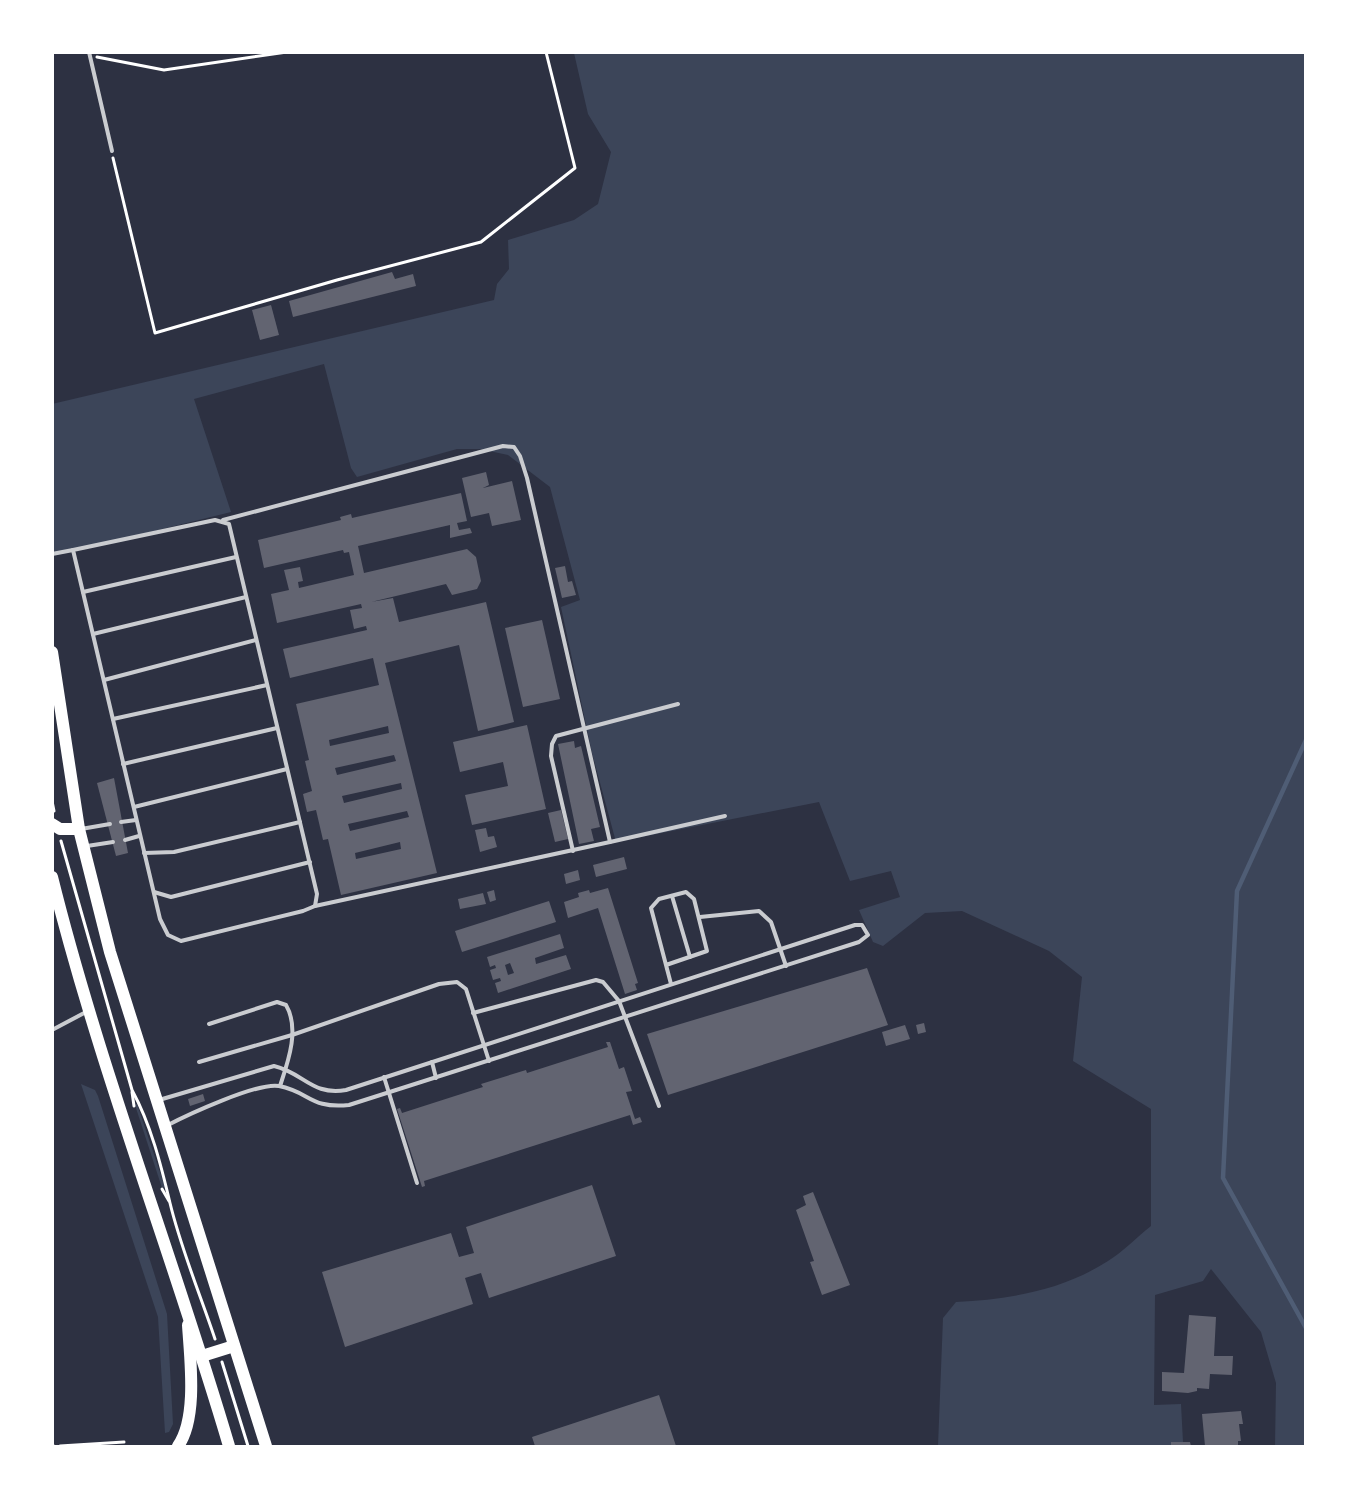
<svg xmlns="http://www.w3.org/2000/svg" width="1358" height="1499" font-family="'Varela Round',sans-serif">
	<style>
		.green { fill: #3c4559 }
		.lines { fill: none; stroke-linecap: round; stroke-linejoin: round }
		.stream { stroke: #4f5d75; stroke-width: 4.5 }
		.building { fill: #626471; fill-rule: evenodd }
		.path { stroke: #fff; stroke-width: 3 }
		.service { stroke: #caccd0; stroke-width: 4 }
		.primary { stroke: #fff; stroke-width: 12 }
	</style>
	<rect width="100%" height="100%" fill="#2d3142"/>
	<!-- green -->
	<g class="green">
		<path d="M574 53H1305V1446H1275L1276 1383 1261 1332 1211 1269 1203 1281 1155 1295 1154 1405 1181 1404 1183 1442H1171V1446H938L943 1318 956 1302C1010 1299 1061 1291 1108 1261 1123 1252 1137 1237 1151 1226V1109L1073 1061 1082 977 1049 951 962 911 925 913 883 946 873 942 859 910 900 897 891 871 850 881 819 802 616 842 592 753 561 607 580 600 550 487 508 455 480 449H457L357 477 351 468 324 364 194 399 231 512 53 556 52 404 494 300 497 284 509 269 508 240 574 220 598 204 611 152 588 114Z"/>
		<path d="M81 1084 95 1090 98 1096 167 1314 173 1424 169 1432 165 1433 158 1317Z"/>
		<path d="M137 1104 165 1187 162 1188 135 1105Z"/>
	</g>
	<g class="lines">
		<!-- stream -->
		<path class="stream" d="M1306 740 1237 891 1223 1178 1306 1328"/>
	</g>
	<!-- building -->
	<g class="building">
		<path d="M392 272 395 279 413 274 416 286 293 317 289 301Z"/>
		<path d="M271 305 279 335 260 340 252 310Z"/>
		<path d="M486 472 489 485 483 488 512 481 521 520 492 526 489 513 471 517 462 478Z"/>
		<path d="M461 493 467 521 457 523 459 530 470 528 472 533 450 538V525L358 546 364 573 467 549 476 557 481 581 477 589 452 595 446 584 371 602 393 598 399 622 486 602 514 722 478 731 459 645 385 663 437 873 341 895 328 839 323 840 316 810 307 812 303 794 312 791 305 761 309 760 296 704 379 685 373 658 290 678 283 649 367 630 366 626 354 629 350 610 362 608 361 604 277 623 271 594 289 590 284 570 300 567 303 581 298 582 299 588 354 575 349 552 344 553 343 550 264 568 258 540 341 520 340 517 351 514 352 518ZM388 726 389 733 330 746 329 740ZM394 755 396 761 337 775 335 768ZM401 783 402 789 344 803 342 796ZM407 811 409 817 350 831 348 824ZM400 842 401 849 356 859 355 853Z"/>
		<path d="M565 566 568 582 572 581 576 595 562 598 555 568Z"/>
		<path d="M542 620 560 699 523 707 505 628Z"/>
		<path d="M527 725 546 809 472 825 465 795 508 786 503 762 460 772 453 742Z"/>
		<path d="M574 741 575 748 581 746 600 827 591 829 594 841 579 844 558 744Z"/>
		<path d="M114 778 128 853 116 856 97 783Z"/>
		<path d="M561 810 568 839 555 842 548 813Z"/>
		<path d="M486 828 488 837 494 836 497 847 480 852 475 830Z"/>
		<path d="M624 857 627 869 596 877 593 865Z"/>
		<path d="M578 870 580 880 566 884 564 874Z"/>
		<path d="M608 888 638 983 635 984 637 990 625 994 598 908 568 918 564 902 579 897 578 893 589 890 590 893Z"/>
		<path d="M494 890 496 900 490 902 487 892Z"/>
		<path d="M483 893 486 904 460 909 458 899Z"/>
		<path d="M549 901 556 922 462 952 455 931Z"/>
		<path d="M560 934 564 948 535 958 536 964 566 955 571 969 498 993 495 983 501 981 500 978 493 980 490 970 496 968 495 965 490 967 487 957ZM510 963 514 973 508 975 505 965Z"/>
		<path d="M867 968 888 1025 668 1095 647 1034Z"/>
		<path d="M924 1023 926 1032 918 1034 916 1025Z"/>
		<path d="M905 1025 910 1039 886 1046 882 1032Z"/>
		<path d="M606 1042H610L619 1069 624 1067 632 1091 626 1092 635 1119 640 1117 642 1122 633 1125 630 1115 424 1181 425 1186 422 1187 397 1109 400 1108 402 1113 483 1087 481 1084 526 1070 527 1073 608 1047Z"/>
		<path d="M203 1094 205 1101 190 1106 188 1099Z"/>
		<path d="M592 1185 616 1256 489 1298 481 1273 465 1278 473 1304 345 1347 322 1272 451 1233 459 1257 474 1253 466 1227Z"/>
		<path d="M813 1192 850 1285 822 1295 810 1262 814 1261 796 1210 806 1205 803 1196Z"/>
		<path d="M1189 1315 1216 1317 1214 1356H1233L1232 1375 1210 1374 1209 1389 1197 1388V1391L1188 1393 1162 1391V1372L1184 1373Z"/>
		<path d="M659 1395 676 1446H535L532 1437Z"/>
		<path d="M1241 1411 1243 1424H1239L1241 1441H1238V1446H1205L1202 1414Z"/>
		<path d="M1171 1442H1190L1191 1446H1171Z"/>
	</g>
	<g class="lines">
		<!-- path -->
		<g class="path">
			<path d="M97 57 164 70 287 52"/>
			<path d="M113 158 155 333 337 280 481 242 575 168 546 52"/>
			<path d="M52 801 54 811"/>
			<path d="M61 841 132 1090C151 1125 161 1165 170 1203 181 1249 200 1294 215 1339"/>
			<path d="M132 1092 134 1106"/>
			<path d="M162 1189 169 1201"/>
			<path d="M222 1362 248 1446"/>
			<path d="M60 1446 124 1442"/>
		</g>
		<!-- service -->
		<g class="service">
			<path d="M89 52 112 151"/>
			<path d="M215 520 229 524 317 894 315 906 303 911 181 941 168 935 160 919 73 550Z"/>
			<path d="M223 520 503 446 514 447 520 456 527 478 610 842 315 906"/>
			<path d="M52 554 73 550"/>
			<path d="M83 592 236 557"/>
			<path d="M93 634 246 597"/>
			<path d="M104 680 256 640"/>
			<path d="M113 719 267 685"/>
			<path d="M123 764 277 728"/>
			<path d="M134 807 287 769"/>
			<path d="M121 822 136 820"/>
			<path d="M81 829 110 824"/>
			<path d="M125 840 139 836"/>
			<path d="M610 842 725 816"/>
			<path d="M87 846 113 842"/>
			<path d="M573 851 551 756 552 744 556 736 678 704"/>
			<path d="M144 853 174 852 300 822"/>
			<path d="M154 892 171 897 310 862"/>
			<path d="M672 896 690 957"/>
			<path d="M700 917 759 911 771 922 786 966"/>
			<path d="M666 965 707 951 694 899 686 892 659 899 651 908 671 984"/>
			<path d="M473 1013 596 980 603 982 619 1001 659 1106"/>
			<path d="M209 1024 277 1002 286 1005C300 1029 288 1062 280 1086"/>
			<path d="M52 1030 86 1012"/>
			<path d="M199 1062 292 1035 439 984 457 982 466 989 489 1061"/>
			<path d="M432 1062 436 1078"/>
			<path d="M384 1077 417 1183"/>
			<path d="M159 1100 274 1066C304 1073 312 1096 346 1090L855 925H862L868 935 859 942 349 1105C310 1109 310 1092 279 1086 258 1082 187 1115 166 1126"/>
			<path d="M52 1445 53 1446"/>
		</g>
		<!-- primary -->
		<g class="primary">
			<path d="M52 652 79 829 110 952 266 1446"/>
			<path d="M52 824 60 829H79"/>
			<path d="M52 877C100 1070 173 1256 229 1446"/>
			<path d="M202 1356 234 1346"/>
			<path d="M178 1446C198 1418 190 1358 188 1325"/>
		</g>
	</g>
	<!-- border -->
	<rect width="1358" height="1499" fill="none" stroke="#ffffff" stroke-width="108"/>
</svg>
